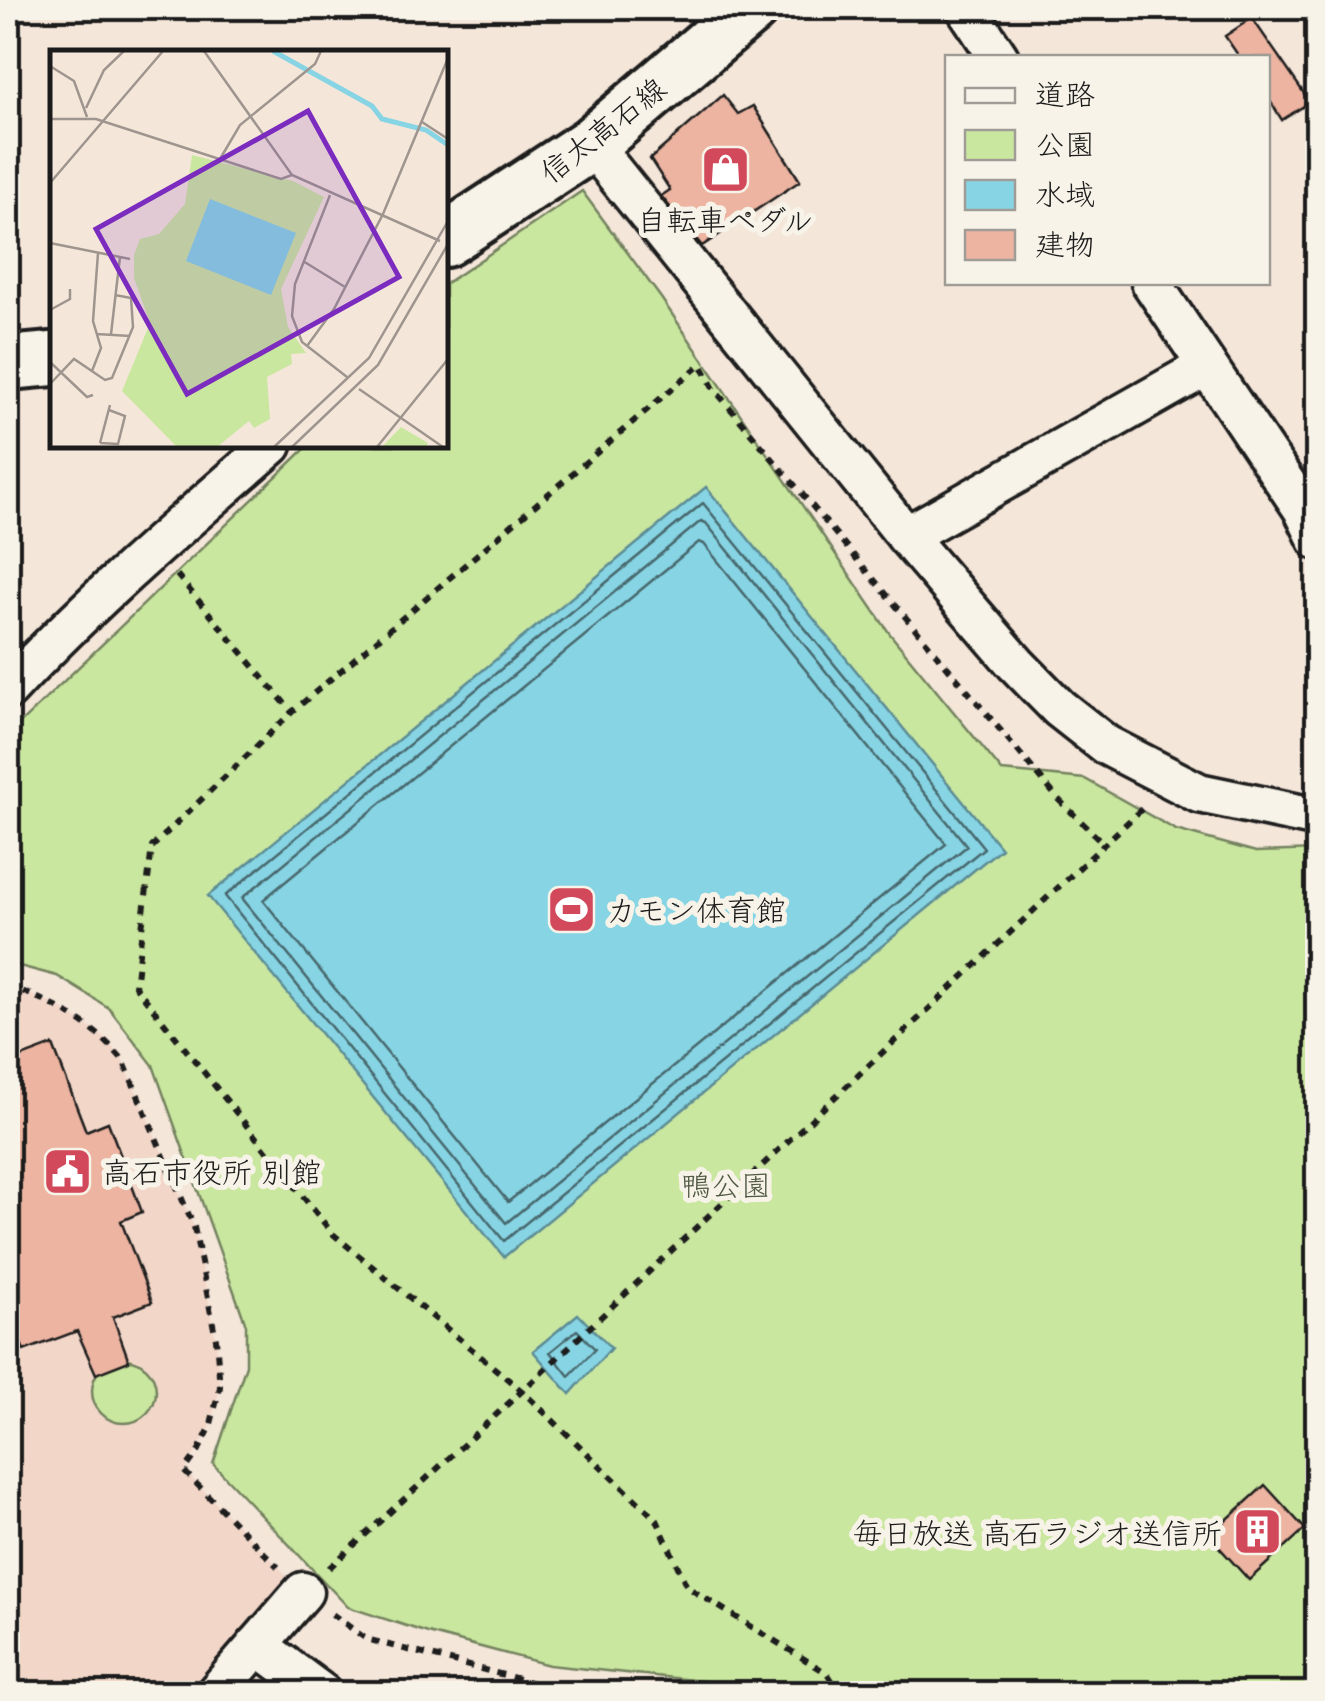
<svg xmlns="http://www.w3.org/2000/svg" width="1325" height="1701" font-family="Mali,'Klee One',sans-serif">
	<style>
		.built { fill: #f2d7c9 }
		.green { fill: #cae79f; stroke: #73825e; stroke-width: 2.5 }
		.water { fill: #87d5e4; stroke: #5c8b94; stroke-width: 2.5 }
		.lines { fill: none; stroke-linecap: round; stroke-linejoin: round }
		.shore { stroke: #47666c; stroke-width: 2.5 }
		.building { fill: #ecb4a1; stroke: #1c1c1c; stroke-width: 2.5 }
		.street-casing { stroke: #1c1c1c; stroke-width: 45 }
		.secondary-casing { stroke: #1c1c1c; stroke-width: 60 }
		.path { stroke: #1c1c1c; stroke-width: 6; stroke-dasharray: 8 8; stroke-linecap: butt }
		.street { stroke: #f7f3e8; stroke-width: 38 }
		.secondary { stroke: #f7f3e8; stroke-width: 52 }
		.labels { text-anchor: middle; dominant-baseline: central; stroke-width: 10; stroke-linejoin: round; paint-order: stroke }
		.street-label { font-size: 30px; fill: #1c1c1c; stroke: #f7f3e8 }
		.poi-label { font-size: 30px; fill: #1c1c1c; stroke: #f7f3e8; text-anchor: start }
		.park-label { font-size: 30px; fill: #505943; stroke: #f7f3e8 }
		.inset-river { fill: none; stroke: #87d5e4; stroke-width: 5 }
		.inset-road { fill: none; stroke: #9e958e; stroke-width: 2.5 }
		.view { fill: #7b2cbf; fill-opacity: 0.15; stroke: #7b2cbf; stroke-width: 5 }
		.inset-edge { fill: none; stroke: #1c1c1c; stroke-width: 5 }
	</style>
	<rect width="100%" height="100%" fill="#f5e6da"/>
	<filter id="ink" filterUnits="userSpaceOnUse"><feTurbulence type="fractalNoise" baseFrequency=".01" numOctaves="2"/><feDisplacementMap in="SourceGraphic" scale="20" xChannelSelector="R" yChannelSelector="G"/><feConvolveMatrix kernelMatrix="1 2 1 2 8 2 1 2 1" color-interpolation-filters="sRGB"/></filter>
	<g filter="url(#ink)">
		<!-- built -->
		<path class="built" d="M8 985 58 1006 104 1037 123 1060 194 1227 216 1339 220 1387 210 1428 185 1471 303 1592 215 1693H8Z"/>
		<!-- green -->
		<g class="green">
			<path d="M582 191 661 298 890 634 1002 771 1085 779 1176 830 1256 852 1317 850V1693H767L760 1687 549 1665 428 1633 348 1607 213 1464 246 1365V1325L153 1065 109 1008 57 976 8 963V735L309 445H445V284Z"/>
			<circle cx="124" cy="1391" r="32"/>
		</g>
		<!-- water -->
		<g class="water">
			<path d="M706 487 1001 848 504 1257 208 896Z"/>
			<path d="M578 1314 611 1348 570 1394 533 1351Z"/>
		</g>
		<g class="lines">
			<!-- shore -->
			<g class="shore">
				<path d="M703 503 984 848 504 1241 225 896Z"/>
				<path d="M701 521 706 523 967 846 506 1223 242 898Z"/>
				<path d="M699 542 704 544 946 844 508 1202 263 900Z"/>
				<path d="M577 1330 595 1349 569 1376 550 1352Z"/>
			</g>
		</g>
		<!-- building -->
		<g class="building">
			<path d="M1252 18 1310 102 1282 120 1268 98V58H1240L1225 36Z"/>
			<path d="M723 95 738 114 753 106 800 181 702 246 661 196 670 190 650 159Z"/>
			<path d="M53 1045 86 1131 108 1122 142 1212 121 1221 152 1302 113 1317 129 1361 96 1374 77 1331 24 1351 8 1307V1062Z"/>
			<path d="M1265 1485 1305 1529 1249 1580 1209 1536Z"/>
		</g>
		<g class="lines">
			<defs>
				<g id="street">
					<path d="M966 8 999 58"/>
					<path d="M591 144 906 536 1016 664 1059 708 1106 745 1199 793 1318 818"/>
					<path d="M1151 282 1303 509 1318 540"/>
					<path d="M906 536 1207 366"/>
					<path d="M8 690C89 602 182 524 272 445"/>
					<path d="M257 1645 323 1694"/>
					<path d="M215 1694 303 1592"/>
				</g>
				<g id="secondary">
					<path d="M445 240 591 144 751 8"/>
					<path d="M8 363 52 359"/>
				</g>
			</defs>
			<!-- street casing -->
			<use href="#street" class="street-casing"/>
			<!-- secondary casing -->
			<use href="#secondary" class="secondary-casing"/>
			<!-- path -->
			<g class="path">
				<path d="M177 575 292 712"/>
				<path d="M8 985C53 1004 91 1021 123 1060L194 1227 216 1339 220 1387 210 1428 198 1452 184 1471 278 1567"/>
				<path d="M329 1568 522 1391 1146 805"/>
				<path d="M332 1614 366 1639 576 1694"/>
				<path d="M841 1694 827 1673 687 1587 657 1520 522 1391 333 1234 135 986 152 847 292 712 701 364 714 389 1059 800 1105 845"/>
			</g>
			<!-- street -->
			<use href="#street" class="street"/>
			<!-- secondary -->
			<use href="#secondary" class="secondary"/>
		</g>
	</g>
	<!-- icons -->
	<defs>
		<symbol id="shop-square" viewBox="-11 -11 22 22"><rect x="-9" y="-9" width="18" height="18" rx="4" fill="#d1495b" stroke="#f7f3e8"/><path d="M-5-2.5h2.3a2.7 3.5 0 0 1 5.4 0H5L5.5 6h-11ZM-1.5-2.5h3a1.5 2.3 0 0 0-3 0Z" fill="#fff"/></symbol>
		<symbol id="stadium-square" viewBox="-11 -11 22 22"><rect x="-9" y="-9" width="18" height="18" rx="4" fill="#d1495b" stroke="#f7f3e8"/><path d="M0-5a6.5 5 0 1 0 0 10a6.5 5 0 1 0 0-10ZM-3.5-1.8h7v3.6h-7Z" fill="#fff"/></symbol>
		<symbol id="civic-square" viewBox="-11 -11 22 22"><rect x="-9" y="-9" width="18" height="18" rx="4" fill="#d1495b" stroke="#f7f3e8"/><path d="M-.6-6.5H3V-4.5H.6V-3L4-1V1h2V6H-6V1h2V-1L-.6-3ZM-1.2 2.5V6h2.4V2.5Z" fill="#fff"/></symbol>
		<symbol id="building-square" viewBox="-11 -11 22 22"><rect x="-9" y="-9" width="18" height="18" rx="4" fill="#d1495b" stroke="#f7f3e8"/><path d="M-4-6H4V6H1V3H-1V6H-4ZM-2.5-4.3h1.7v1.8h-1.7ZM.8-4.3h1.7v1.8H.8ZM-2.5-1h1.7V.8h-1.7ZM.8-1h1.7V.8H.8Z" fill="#fff"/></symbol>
	</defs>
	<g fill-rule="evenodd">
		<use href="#shop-square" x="698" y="142" width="55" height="55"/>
		<use href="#stadium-square" x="544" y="882" width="55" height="55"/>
		<use href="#civic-square" x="40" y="1144" width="55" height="55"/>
		<use href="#building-square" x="1230" y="1504" width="55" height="55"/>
	</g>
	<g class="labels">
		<!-- street labels -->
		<g class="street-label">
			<text transform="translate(602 129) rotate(-38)">信太高石線</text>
		</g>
		<!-- poi labels -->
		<g class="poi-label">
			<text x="725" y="219" text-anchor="middle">自転車ペダル</text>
			<text x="606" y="909">カモン体育館</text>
			<text x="102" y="1171">高石市役所 別館</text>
			<text x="1222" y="1532" text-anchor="end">毎日放送 高石ラジオ送信所</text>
		</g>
		<!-- park labels -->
		<g class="park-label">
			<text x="726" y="1184">鴨公園</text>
		</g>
	</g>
	<!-- overview -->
	<g transform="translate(50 50)">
		<rect width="398" height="398" fill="#f5e6da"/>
		<path d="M142 105 243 131 274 147 231 239 238 277 256 303 241 304 242 314 217 327 220 369 204 378 199 371 167 397H127L72 341 100 273 84 228V205L90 189 109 184 135 154ZM351 377 378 393 376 397H332Z" fill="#cae79f"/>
		<path d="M160 149 246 183 221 245 136 211Z" fill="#87d5e4"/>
		<path class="inset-river" d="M223 1 322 56 332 69 376 80 398 95"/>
		<path class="inset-road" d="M154 1 242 125 390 191M0 16 24 31 37 67M36 58 54 20 74 1M0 69H46L231 129 242 125M372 72 398 89M170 109 190 75 265 14 271 1M0 133 113 1M280 145 245 234 242 266 252 292 297 327M0 193 80 209M253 211 295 237M0 260 20 249V239M47 284 80 286M61 284 70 207M257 296 284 259 333 164 398 8M0 312 37 347 43 345M42 321 51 298 43 271 48 203M0 334 24 309 55 330 62 328 83 277 81 248 65 245M309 339 393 397M50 393 68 394 75 366 59 360M50 393 60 355M224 397 319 308 398 171M242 397 328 315 398 194M327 397 398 309"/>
		<path class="view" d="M258 61 349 227 137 344 46 179Z"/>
		<rect width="398" height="398" class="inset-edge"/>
	</g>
	<!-- margin -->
	<rect width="1325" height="1701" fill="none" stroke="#f7f3e8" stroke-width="40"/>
	<rect x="20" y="20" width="1285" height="1661" fill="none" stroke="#1c1c1c" stroke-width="4" filter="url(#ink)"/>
	<!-- legend -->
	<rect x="945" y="55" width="325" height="230" fill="#f7f3e8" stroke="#9f9d96" stroke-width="2.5"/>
	<rect x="965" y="88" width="50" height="15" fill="#f7f3e8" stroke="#9f9d96" stroke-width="2.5"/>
	<text x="1035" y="105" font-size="30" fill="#1c1c1c">道路</text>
	<rect x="965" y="130" width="50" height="30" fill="#cae79f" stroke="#9f9d96" stroke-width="2.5"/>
	<text x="1035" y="155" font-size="30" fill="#1c1c1c">公園</text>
	<rect x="965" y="180" width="50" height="30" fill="#87d5e4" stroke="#9f9d96" stroke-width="2.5"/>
	<text x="1035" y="205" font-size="30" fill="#1c1c1c">水域</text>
	<rect x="965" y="230" width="50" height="30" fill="#ecb4a1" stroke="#9f9d96" stroke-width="2.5"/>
	<text x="1035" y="255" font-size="30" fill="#1c1c1c">建物</text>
</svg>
